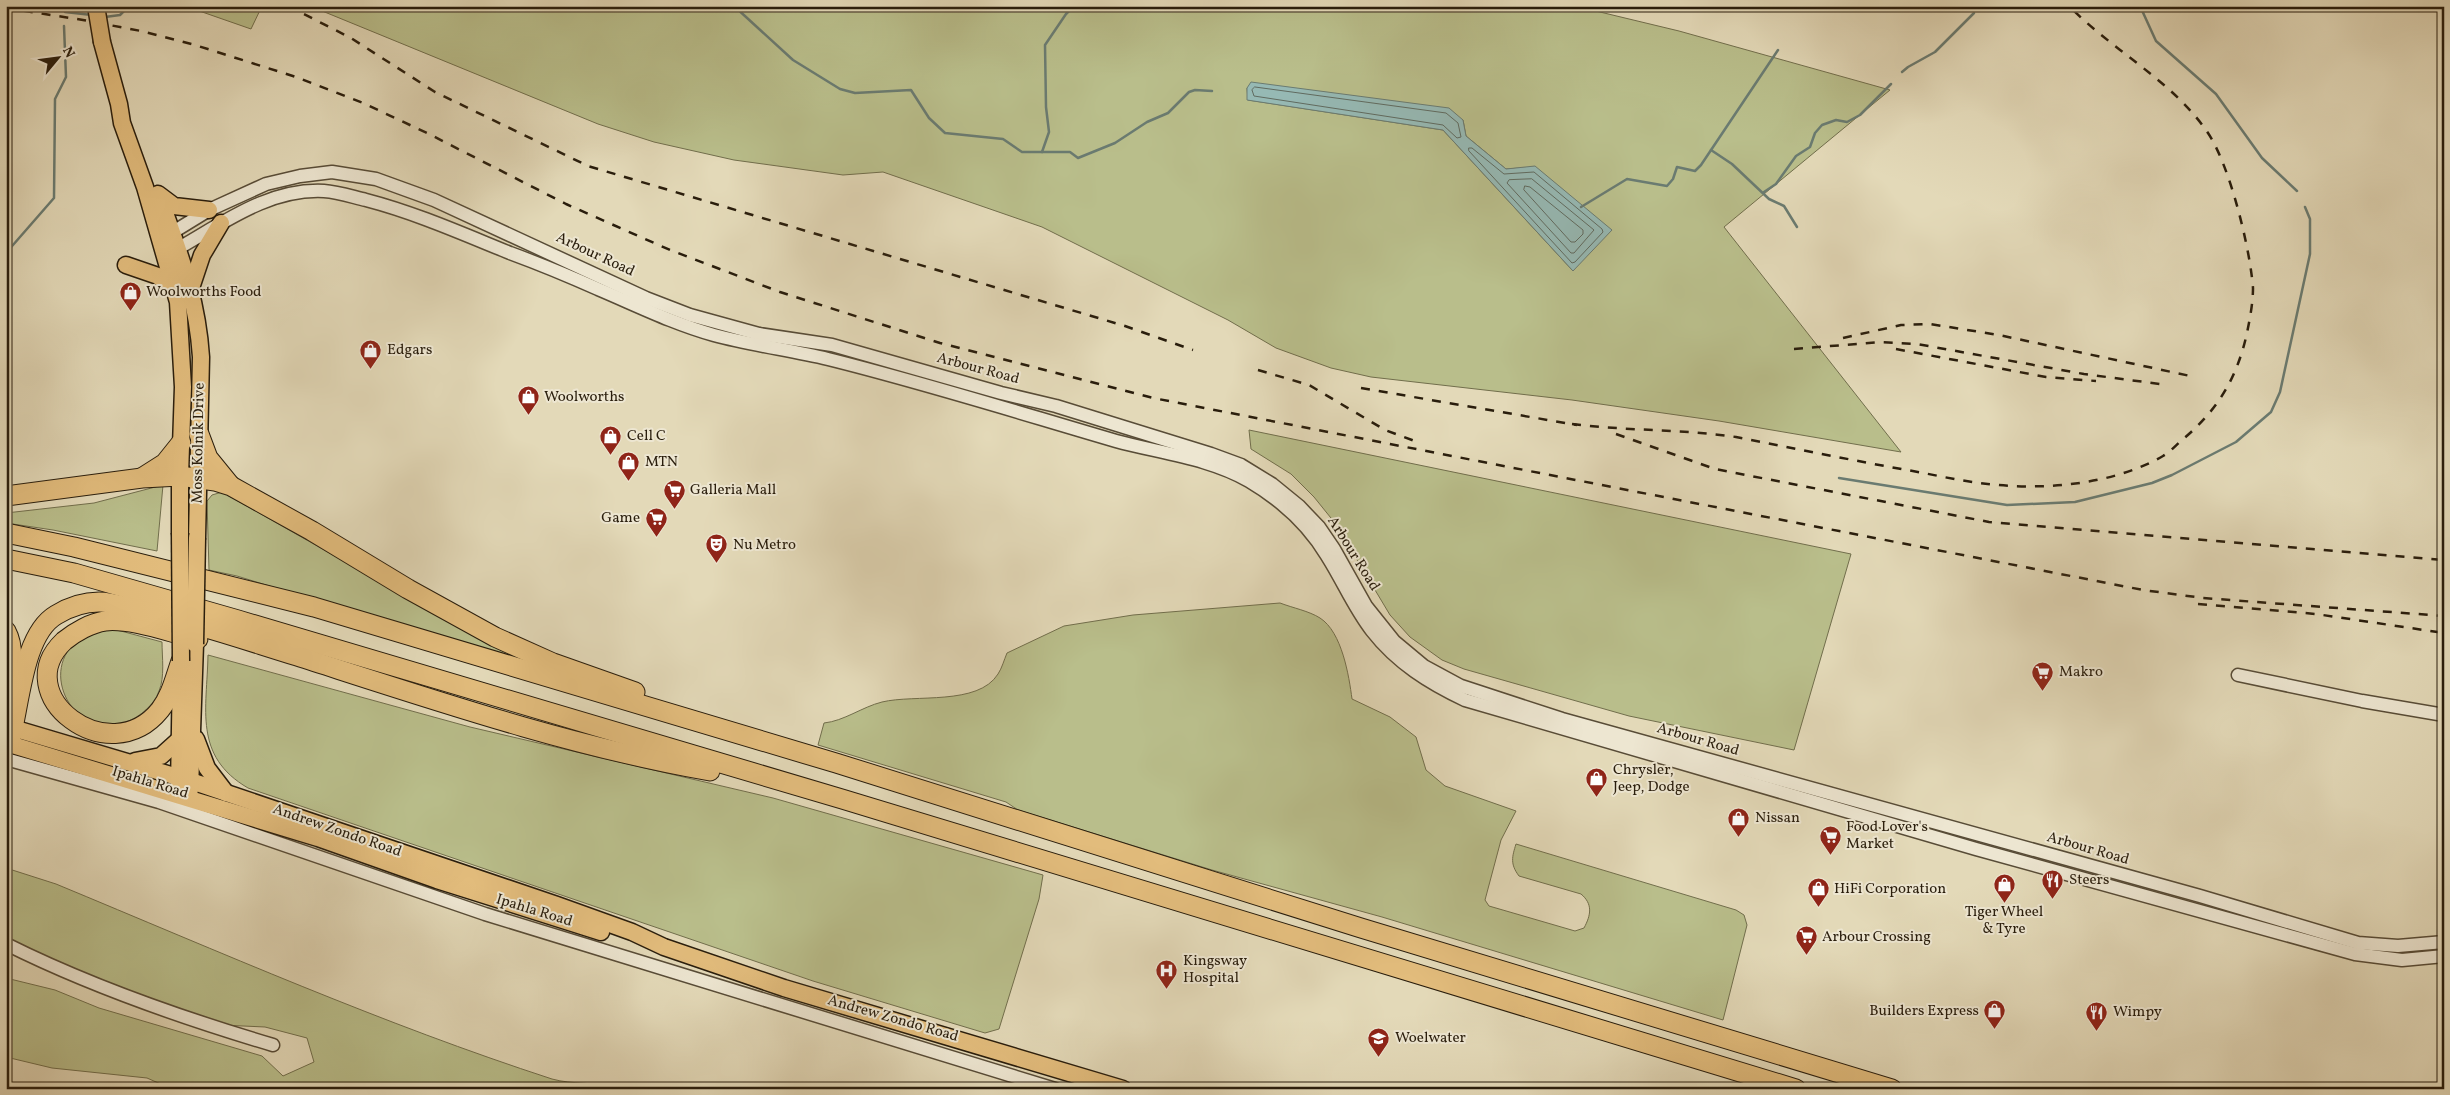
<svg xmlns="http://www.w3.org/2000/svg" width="2450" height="1095" font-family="Vollkorn,serif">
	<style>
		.green { fill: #b9be8b; stroke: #716e4c; fill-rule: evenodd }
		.water { fill: #96b9b4; stroke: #6a7b71 }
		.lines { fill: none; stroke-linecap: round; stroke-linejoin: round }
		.shore { stroke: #606b60; stroke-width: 1 }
		.stream { stroke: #6a7b71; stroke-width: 2.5 }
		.minor-casing { stroke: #584c37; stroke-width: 15 }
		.major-casing { stroke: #291d0c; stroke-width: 19 }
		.highway-casing { stroke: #291d0c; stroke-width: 21 }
		.minor { stroke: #ede6d1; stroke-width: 12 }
		.major { stroke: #e2bc7c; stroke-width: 16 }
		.highway { stroke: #e2bc7c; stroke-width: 19 }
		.rail { stroke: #291d0c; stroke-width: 2.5; stroke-dasharray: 9 9; stroke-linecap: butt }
		.major-bridge-casing { stroke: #291d0c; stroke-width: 19; stroke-linecap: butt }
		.major-bridge { stroke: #e2bc7c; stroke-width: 16 }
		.labels { text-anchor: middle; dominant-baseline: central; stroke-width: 4; stroke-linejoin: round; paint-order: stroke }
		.street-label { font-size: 15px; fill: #291d0c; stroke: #ede6d1 }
		.poi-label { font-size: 15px; fill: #291d0c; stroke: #ede6d1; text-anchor: start }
	</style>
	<rect width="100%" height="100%" fill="#e3d9b8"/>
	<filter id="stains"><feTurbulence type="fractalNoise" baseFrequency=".004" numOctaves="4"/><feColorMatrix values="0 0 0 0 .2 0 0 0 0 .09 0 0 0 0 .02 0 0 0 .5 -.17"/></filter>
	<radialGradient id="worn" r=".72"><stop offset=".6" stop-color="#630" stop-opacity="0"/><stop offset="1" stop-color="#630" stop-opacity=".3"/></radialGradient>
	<!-- green -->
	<g class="green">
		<path d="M185 6H262L251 29Z"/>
		<path d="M310 6H1575L1679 31 1890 90 1724 227 1901 452 1719 421 1572 400 1371 377 1331 368 1276 348 1228 320 1042 227 883 172 843 175 734 160 654 142 598 124ZM1247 88 1463 120 1466 136 1506 169 1535 167 1573 271 1443 130 1248 100Z"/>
		<path d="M1249 430 1851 554 1794 750 1629 716 1464 669 1442 660 1410 637 1390 615 1335 523 1314 497 1291 474 1251 449Z"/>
		<path d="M163 485 157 551 53 530 6 523V513L94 503Z"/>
		<path d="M222 492 416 602 541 670 237 576 209 570 207 501 212 495Z"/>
		<path d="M1280 603C1293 608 1309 611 1320 618 1342 632 1349 676 1352 699L1390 717 1416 737 1426 770 1445 786 1516 811 1501 840 1485 900 1489 906 1575 931 1584 928C1591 915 1593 904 1581 894L1519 876C1510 864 1512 857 1516 844L1736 910 1744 915 1747 925 1723 1020 1382 917 1212 870 1018 810 1006 802 818 745 824 723C844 721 862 707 882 702 915 694 978 706 998 674 1002 668 1004 660 1007 653L1064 626 1133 615Z"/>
		<path d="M106 630H117L162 642C162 657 165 677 159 691 154 705 140 717 126 722 68 741 36 662 84 637 90 633 99 632 106 630Z"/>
		<path d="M208 655 470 727 773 798 1043 875 1039 899 999 1029 985 1033 813 981 248 788C193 756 207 709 208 655Z"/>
		<path d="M6 868 56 884C220 952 383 1024 552 1079 573 1085 595 1081 615 1089H172L147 1078 52 1068 6 1057V978L55 990 99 1008 262 1056 283 1076 314 1062 307 1038 265 1027 221 1025 36 956 6 939Z"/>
	</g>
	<!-- water -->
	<path class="water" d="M1251 82 1449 108 1463 120 1466 136 1506 169 1535 166 1612 230 1573 271 1443 130 1247 100V88Z"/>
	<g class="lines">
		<!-- shore -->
		<g class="shore">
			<path d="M1255 87 1446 113 1458 123 1461 137 1457 138 1443 125 1254 96 1252 90Z"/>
			<path d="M1469 148H1472L1504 174 1534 172 1602 229 1603 232 1575 262 1572 263 1469 151Z"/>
			<path d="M1532 179 1594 230 1574 253H1571L1507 183 1509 180Z"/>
			<path d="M1525 186 1530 187 1583 230V234L1575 242H1571L1524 190Z"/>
		</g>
		<!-- stream -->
		<g class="stream">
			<path d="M734 6 793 60 840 89 855 93 911 90 929 118 945 133 1003 139 1022 152H1070L1078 158 1115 143 1147 122 1168 113 1189 92 1195 90 1212 91"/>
			<path d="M2140 6 2156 41 2216 94 2262 158 2297 191"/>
			<path d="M65 12 92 15"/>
			<path d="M105 17 120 15 129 6"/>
			<path d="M1902 72 1908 67 1935 52 1974 13"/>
			<path d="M1711 150 1732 164 1769 199 1784 206 1797 227"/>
			<path d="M1042 152 1049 132 1046 107 1045 45 1066 14 1074 6"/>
			<path d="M1764 192 1776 184 1796 156 1810 147 1815 133 1822 125 1836 120 1847 122 1860 115 1891 84"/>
			<path d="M1581 207 1627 179 1667 186 1673 179 1677 167 1695 171 1701 165 1778 50"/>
			<path d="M6 253 54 198 55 99 66 77 64 26"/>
			<path d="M1839 478 2007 505 2075 502 2152 483 2172 475 2236 442 2271 412 2280 392 2310 254V219L2305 207"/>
		</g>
		<defs>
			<g id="minor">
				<path d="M165 237 209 210 266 184 300 176 332 172 376 179 434 200 646 298 690 315 759 334 832 345 1001 393 1056 406 1211 454 1241 465 1272 484 1299 506 1319 527 1334 549 1366 606 1394 641 1424 666 1461 686 1562 719 2200 896 2358 943 2398 946 2444 942"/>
				<path d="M170 253C218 227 266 188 324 191 338 192 353 197 366 200 416 213 463 234 510 253 540 264 569 276 598 289 636 305 674 324 714 335 751 345 790 350 828 359 925 383 1020 413 1116 441 1160 453 1209 458 1249 481 1281 500 1308 524 1327 556 1343 581 1354 608 1372 631 1397 663 1429 683 1465 700L1976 849 2355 954 2402 960 2444 956"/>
				<path d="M2238 675 2362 701 2444 715"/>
				<path d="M6 759 159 802 485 914 1055 1089"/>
				<path d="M6 944C92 987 182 1018 273 1045"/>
			</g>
			<g id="major">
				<path d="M102 42 119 104 122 123 145 187 178 302 183 387 180 476V533"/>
				<path d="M158 194 174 206 209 210"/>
				<path d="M159 196C179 253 197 296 201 357L197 538"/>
				<path d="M126 265 158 276 176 292"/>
				<path d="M191 288 202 255 221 223"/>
				<path d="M6 726 191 781 557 905 632 932 664 947 784 988 1123 1089"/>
				<path d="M196 739 207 768 226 793"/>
				<path d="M6 743 318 838 437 880 601 932"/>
				<path d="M135 761 161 756 181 738"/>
				<path d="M179 787 181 669"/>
				<path d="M190 790 195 644"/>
			</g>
			<g id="highway">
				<path d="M199 434 208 458 230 485"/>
				<path d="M143 477 165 463 181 443"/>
				<path d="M6 496 142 478 180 476 215 481 231 486 312 531 408 589 495 637 553 663 635 692"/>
				<path d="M6 533 74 547 314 607 836 763 1361 928 1892 1089"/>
				<path d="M6 559 74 573 238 620 842 799 1796 1089"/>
				<path d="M6 631C16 649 11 677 6 696"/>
				<path d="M181 661C175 678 171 696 160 710 109 773 7 695 64 641 75 632 91 623 105 621 132 618 171 633 198 639"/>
				<path d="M9 744C20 708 22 635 56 615 69 607 83 602 99 602 112 602 126 607 139 610 193 622 245 640 297 656 434 700 569 746 710 771"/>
			</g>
		</defs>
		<!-- minor casing -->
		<use href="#minor" class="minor-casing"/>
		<!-- major casing -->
		<use href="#major" class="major-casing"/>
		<!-- highway casing -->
		<use href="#highway" class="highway-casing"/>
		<!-- minor -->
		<use href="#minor" class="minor"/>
		<!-- major -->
		<use href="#major" class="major"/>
		<!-- highway -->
		<use href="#highway" class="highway"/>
		<!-- rail -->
		<g class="rail">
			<path d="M288 6 351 38 435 92 588 166 1125 326 1193 350"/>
			<path d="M6 8 83 20 141 31 195 45 296 77 363 103 427 133 566 204 670 250 780 292 940 343 1153 398 2143 590 2203 598 2444 616"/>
			<path d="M1843 338 1901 325 1930 324 1999 335 2195 377"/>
			<path d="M1794 349 1881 342 1917 344 2084 374 2160 384"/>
			<path d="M1896 349 2046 377 2096 381"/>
			<path d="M1258 370 1309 385 1385 430 1420 443"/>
			<path d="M1361 388 1577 425"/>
			<path d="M1572 424C1627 431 1682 429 1736 437 1793 448 1850 460 1907 470 1931 474 1955 480 1980 483 2038 491 2111 486 2163 456 2170 452 2176 445 2182 440 2218 410 2237 378 2247 333 2250 318 2253 303 2253 288 2250 248 2230 166 2208 133 2173 81 2113 51 2069 6"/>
			<path d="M1616 434 1715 469 1989 522 2444 560"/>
			<path d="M2198 604 2316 614 2444 633"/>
		</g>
		<defs>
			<g id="major-bridge">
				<path d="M96 6 102 42"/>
				<path d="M180 533 181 661"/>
				<path d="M195 644 197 538"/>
			</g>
		</defs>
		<!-- major-bridge casing -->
		<use href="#major-bridge" class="major-bridge-casing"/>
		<!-- major-bridge -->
		<use href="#major-bridge" class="major-bridge"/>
	</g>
	<!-- icons -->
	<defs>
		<symbol id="shop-pin" viewBox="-11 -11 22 30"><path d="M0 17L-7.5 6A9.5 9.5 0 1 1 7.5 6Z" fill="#8f2418" stroke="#ede6d1"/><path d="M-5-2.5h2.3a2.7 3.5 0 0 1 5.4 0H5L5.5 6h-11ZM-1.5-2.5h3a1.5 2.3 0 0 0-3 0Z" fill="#fff"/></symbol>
		<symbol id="supermarket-pin" viewBox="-11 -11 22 30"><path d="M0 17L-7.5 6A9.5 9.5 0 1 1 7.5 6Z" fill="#8f2418" stroke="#ede6d1"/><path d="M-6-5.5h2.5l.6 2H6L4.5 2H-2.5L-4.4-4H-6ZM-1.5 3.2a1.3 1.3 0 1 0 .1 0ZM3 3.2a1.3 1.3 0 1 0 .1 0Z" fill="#fff"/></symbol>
		<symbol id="theatre-pin" viewBox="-11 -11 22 30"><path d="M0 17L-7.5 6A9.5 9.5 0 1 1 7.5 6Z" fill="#8f2418" stroke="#ede6d1"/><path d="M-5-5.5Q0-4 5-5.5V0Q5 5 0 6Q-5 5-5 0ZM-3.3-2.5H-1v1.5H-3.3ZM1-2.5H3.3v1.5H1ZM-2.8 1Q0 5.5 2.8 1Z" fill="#fff"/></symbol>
		<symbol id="restaurant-pin" viewBox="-11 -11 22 30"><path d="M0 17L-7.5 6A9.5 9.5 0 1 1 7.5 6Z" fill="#8f2418" stroke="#ede6d1"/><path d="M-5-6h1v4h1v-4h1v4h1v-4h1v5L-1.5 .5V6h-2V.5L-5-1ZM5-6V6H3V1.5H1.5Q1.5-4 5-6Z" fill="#fff"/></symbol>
		<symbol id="hospital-pin" viewBox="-11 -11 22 30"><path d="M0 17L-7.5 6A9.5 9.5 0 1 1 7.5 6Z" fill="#8f2418" stroke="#ede6d1"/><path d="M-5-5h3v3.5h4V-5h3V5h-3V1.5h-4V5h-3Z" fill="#fff"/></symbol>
		<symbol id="school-pin" viewBox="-11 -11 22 30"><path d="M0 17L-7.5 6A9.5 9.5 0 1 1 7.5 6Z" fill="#8f2418" stroke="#ede6d1"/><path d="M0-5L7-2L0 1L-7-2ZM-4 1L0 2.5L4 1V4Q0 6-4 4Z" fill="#fff"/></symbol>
	</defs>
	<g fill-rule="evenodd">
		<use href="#shop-pin" x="118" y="280" width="25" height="34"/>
		<use href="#shop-pin" x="358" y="338" width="25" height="34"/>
		<use href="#shop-pin" x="516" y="384" width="25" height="34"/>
		<use href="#shop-pin" x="598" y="424" width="25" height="34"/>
		<use href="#shop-pin" x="616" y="450" width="25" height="34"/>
		<use href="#supermarket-pin" x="662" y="478" width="25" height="34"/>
		<use href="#supermarket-pin" x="644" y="506" width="25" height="34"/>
		<use href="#theatre-pin" x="704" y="532" width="25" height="34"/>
		<use href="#supermarket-pin" x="2030" y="660" width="25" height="34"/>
		<use href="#shop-pin" x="1584" y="766" width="25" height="34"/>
		<use href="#shop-pin" x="1726" y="806" width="25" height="34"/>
		<use href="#supermarket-pin" x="1818" y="824" width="25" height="34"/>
		<use href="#restaurant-pin" x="2040" y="868" width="25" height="34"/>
		<use href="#shop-pin" x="1992" y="872" width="25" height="34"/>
		<use href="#shop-pin" x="1806" y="876" width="25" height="34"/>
		<use href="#supermarket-pin" x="1794" y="924" width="25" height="34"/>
		<use href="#hospital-pin" x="1154" y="958" width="25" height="34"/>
		<use href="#shop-pin" x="1982" y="998" width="25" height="34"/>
		<use href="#restaurant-pin" x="2084" y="1000" width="25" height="34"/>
		<use href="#school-pin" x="1366" y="1026" width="25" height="34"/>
	</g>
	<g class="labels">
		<!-- street labels -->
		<g class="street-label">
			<text transform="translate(595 255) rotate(25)">Arbour Road</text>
			<text transform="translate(978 369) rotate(15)">Arbour Road</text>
			<text transform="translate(199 443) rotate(-89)">Moss Kolnik Drive</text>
			<text transform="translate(1353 554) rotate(58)">Arbour Road</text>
			<text transform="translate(1698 740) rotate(16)">Arbour Road</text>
			<text transform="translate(150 783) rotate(17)">Ipahla Road</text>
			<text transform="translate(337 831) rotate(19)">Andrew Zondo Road</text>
			<text transform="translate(2088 849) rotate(16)">Arbour Road</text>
			<text transform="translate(534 911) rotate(17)">Ipahla Road</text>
			<text transform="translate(893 1019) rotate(16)">Andrew Zondo Road</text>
		</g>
		<!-- poi labels -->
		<g class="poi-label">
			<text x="146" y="292">Woolworths Food</text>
			<text x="387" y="350">Edgars</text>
			<text x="544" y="397">Woolworths</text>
			<text x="627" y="436">Cell C</text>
			<text x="645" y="462">MTN</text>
			<text x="690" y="490">Galleria Mall</text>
			<text x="640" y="518" text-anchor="end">Game</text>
			<text x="733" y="545">Nu Metro</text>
			<text x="2059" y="672">Makro</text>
			<text x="1613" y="770">Chrysler,<tspan x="1613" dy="17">Jeep, Dodge</tspan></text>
			<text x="1755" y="818">Nissan</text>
			<text x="1846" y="827">Food Lover's<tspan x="1846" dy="17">Market</tspan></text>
			<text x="2069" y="880">Steers</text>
			<text x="1834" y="889">HiFi Corporation</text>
			<text x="2004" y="912" text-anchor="middle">Tiger Wheel<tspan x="2004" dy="17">&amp; Tyre</tspan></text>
			<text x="1822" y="937">Arbour Crossing</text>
			<text x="1183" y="961">Kingsway<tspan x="1183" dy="17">Hospital</tspan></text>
			<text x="1979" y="1011" text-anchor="end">Builders Express</text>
			<text x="2113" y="1012">Wimpy</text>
			<text x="1395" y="1038">Woelwater</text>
		</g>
	</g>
	<!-- margin -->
	<rect width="2450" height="1095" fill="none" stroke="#e3d9b8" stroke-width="25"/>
	<rect x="8" y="8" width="2435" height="1080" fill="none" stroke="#291d0c" stroke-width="2.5"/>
	<rect x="12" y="12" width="2425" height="1070" fill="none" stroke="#291d0c"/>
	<!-- north arrow -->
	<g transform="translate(58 58) rotate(61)" stroke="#ede6d1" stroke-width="4" paint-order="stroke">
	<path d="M0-4L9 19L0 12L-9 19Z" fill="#291d0c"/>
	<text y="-8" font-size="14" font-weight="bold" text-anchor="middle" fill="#291d0c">N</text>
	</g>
	<rect width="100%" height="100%" filter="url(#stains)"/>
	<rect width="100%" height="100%" fill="url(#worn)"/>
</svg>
